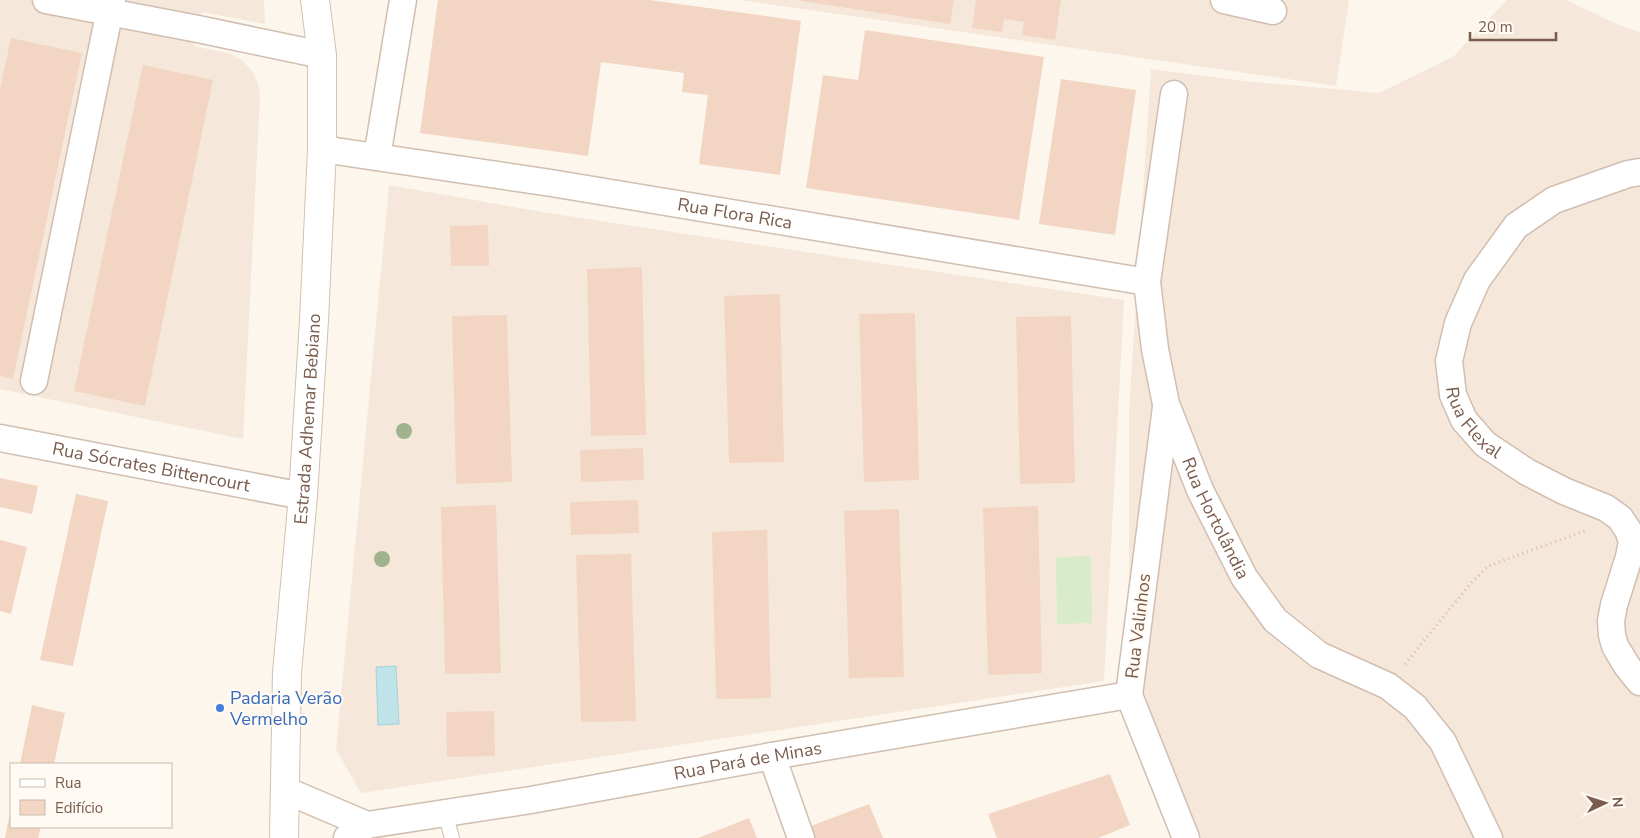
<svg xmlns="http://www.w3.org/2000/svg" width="1640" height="838" font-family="'Nunito Sans',sans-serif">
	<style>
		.residential { fill: #f5e8da }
		.green { fill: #d8ecc9 }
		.water { fill: #bfe3e8; stroke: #a5d3da }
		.building { fill: #f3d5c3 }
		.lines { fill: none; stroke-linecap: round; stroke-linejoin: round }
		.service-casing { stroke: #d1beb0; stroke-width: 16 }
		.minor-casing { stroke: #d1beb0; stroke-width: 29 }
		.secondary-casing { stroke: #d6c0b0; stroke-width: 30 }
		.path { stroke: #d9b8a5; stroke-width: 3; stroke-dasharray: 1 4; stroke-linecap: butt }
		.service { stroke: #fff; stroke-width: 14 }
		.minor { stroke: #fff; stroke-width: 26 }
		.secondary { stroke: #fff; stroke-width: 28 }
		.tree { fill: #a0b28e }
		.shop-dot { fill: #3f7fe0; stroke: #fffaf3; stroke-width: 2 }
		.labels { text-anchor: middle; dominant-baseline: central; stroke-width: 4; stroke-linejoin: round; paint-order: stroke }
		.street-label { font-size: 18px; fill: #7a5c4d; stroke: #fffaf3 }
		.shop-label { font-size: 18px; fill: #366cbe; stroke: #fffaf3; text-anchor: start }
	</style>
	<rect width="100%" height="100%" fill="#fdf6ec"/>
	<!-- residential -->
	<g class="residential">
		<path d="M0 0H264L265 24 202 12 194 46 231 54 243 61 252 71 258 83 260 96 243 439 0 389Z"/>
		<path d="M740 0H1349L1336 86Z"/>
		<path d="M1507 0H1566L1621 26 1640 32V838H1183L1129 695V412L1151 69 1244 81 1379 93 1454 56Z"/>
		<path d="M389 185 548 213 1124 300 1104 681 361 793 336 749Z"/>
	</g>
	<!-- green -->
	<path class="green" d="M1091 556 1092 623 1057 624 1056 557Z"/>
	<!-- water -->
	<path class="water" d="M396 666 399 724 378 725 376 667Z"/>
	<!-- building -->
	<g class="building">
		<path d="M438 0H650L801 21 780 175 699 164 708 95 682 92 684 73 601 62 588 156 420 133Z"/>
		<path d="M796 0H954L950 24Z"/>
		<path d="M976 0H1061L1055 40 1022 35 1024 22 1004 19 1002 32 972 28Z"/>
		<path d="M865 30 1044 57 1019 220 806 188 823 75 858 80Z"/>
		<path d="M11 38 82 53 13 379 0 376V89Z"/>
		<path d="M143 65 213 80 145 406 74 391Z"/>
		<path d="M1061 79 1136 90 1115 235 1039 224Z"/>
		<path d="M488 225 489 266H451L450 226Z"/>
		<path d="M642 267 646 435 591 436 587 269Z"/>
		<path d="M780 294 784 462 729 463 724 296Z"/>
		<path d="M915 313 919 480 864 482 859 314Z"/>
		<path d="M507 315 512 482 456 484 452 316Z"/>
		<path d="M1071 316 1075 483 1020 484 1016 317Z"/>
		<path d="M643 448 644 480 581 482 580 450Z"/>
		<path d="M0 478 38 486 32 514 0 507Z"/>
		<path d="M76 494 108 501 73 666 40 660Z"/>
		<path d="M638 500 639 533 571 535 570 502Z"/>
		<path d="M496 505 501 673 445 674 441 507Z"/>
		<path d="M1038 506 1042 673 988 675 983 508Z"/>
		<path d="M899 509 904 677 849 678 844 511Z"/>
		<path d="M767 530 771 698 716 699 712 532Z"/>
		<path d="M0 540 27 547 11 614 0 611Z"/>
		<path d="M631 554 636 721 581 722 576 555Z"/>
		<path d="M32 705 65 713 54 764H20Z"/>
		<path d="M494 711 495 756 447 757 446 712Z"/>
		<path d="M1110 774 1130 825 1098 838H997L988 814Z"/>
		<path d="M869 804 883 838H806L803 829Z"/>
		<path d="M10 813 11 827H41L38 838H5Z"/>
		<path d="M749 818 757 838H698Z"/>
	</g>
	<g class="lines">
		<defs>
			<path id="service" d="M445 813 452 838"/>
			<g id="minor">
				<path d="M46 0 198 29 322 55"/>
				<path d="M1224 0 1273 11"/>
				<path id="s1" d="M1174 94 1147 282 1155 349 1166 404 1200 490 1244 577 1275 620 1319 655 1388 686 1415 707 1443 742 1489 838"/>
				<path id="s2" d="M322 149 551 183 1147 282"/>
				<path d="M377 157 403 0"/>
				<path id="s3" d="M1640 172 1628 174 1554 200 1516 226 1477 280 1458 323 1449 361 1453 395 1464 420 1485 444 1527 472 1564 491 1606 508 1620 518 1628 530 1632 541 1629 557 1614 605 1611 621 1612 635 1615 646 1627 666 1640 682"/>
				<path d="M34 381 112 0"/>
				<path d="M1166 407 1129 695 1186 838"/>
				<path id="s4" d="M0 438 303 496"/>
				<path d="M772 756 801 838"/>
				<path d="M285 790 367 825"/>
				<path id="s5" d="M347 838 367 825 531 800 772 756 1129 695"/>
			</g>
			<g id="secondary">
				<path id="s6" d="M284 838 287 672 303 496 314 320 322 149V55L315 0"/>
			</g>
		</defs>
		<!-- service casing -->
		<use href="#service" class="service-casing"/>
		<!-- minor casing -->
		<use href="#minor" class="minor-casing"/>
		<!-- secondary casing -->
		<use href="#secondary" class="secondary-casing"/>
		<!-- path -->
		<path class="path" d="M1405 664 1471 583 1488 566 1585 531"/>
		<!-- service -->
		<use href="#service" class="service"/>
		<!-- minor -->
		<use href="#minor" class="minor"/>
		<!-- secondary -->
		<use href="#secondary" class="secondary"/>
	</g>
	<!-- trees -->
	<g class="tree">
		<circle cx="404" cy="431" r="8"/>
		<circle cx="382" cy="559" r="8"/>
	</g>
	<!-- markers -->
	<circle class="shop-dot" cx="220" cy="708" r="5"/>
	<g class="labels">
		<!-- street labels -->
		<g class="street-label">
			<text stroke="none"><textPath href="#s2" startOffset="418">Rua Flora Rica</textPath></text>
			<text stroke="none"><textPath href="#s3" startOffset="358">Rua Flexal</textPath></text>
			<text stroke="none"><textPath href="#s6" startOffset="420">Estrada Adhemar Bebiano</textPath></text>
			<text stroke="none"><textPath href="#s4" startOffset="154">Rua Sócrates Bittencourt</textPath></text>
			<text stroke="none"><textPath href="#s1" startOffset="438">Rua Hortolândia</textPath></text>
			<text transform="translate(1138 626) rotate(-83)">Rua Valinhos</text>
			<text stroke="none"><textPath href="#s5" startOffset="410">Rua Pará de Minas</textPath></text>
		</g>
		<!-- shop labels -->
		<g class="shop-label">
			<text x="230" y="698">Padaria Verão<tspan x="230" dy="21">Vermelho</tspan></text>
		</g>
	</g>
	<!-- legend -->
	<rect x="10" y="763" width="162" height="65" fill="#fffaf3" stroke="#cabbb1"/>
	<rect x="20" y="779" width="25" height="8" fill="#ffffff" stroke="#cabbb1"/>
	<text x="55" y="788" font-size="15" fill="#7a5c4d">Rua</text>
	<rect x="20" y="800" width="25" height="15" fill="#f3d5c3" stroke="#cabbb1"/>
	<text x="55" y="813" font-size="15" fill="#7a5c4d">Edifício</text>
	<!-- north arrow -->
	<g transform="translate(1605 803) rotate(86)" stroke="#fffaf3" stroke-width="4" paint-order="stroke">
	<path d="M0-4L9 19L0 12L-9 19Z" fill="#7a5c4d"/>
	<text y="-8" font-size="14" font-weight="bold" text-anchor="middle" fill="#7a5c4d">N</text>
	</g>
	<!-- scale -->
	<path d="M1470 32v8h86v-8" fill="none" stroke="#7a5c4d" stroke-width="2.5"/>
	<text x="1478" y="32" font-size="15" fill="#7a5c4d" stroke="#fffaf3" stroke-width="4" paint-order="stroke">20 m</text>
</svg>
